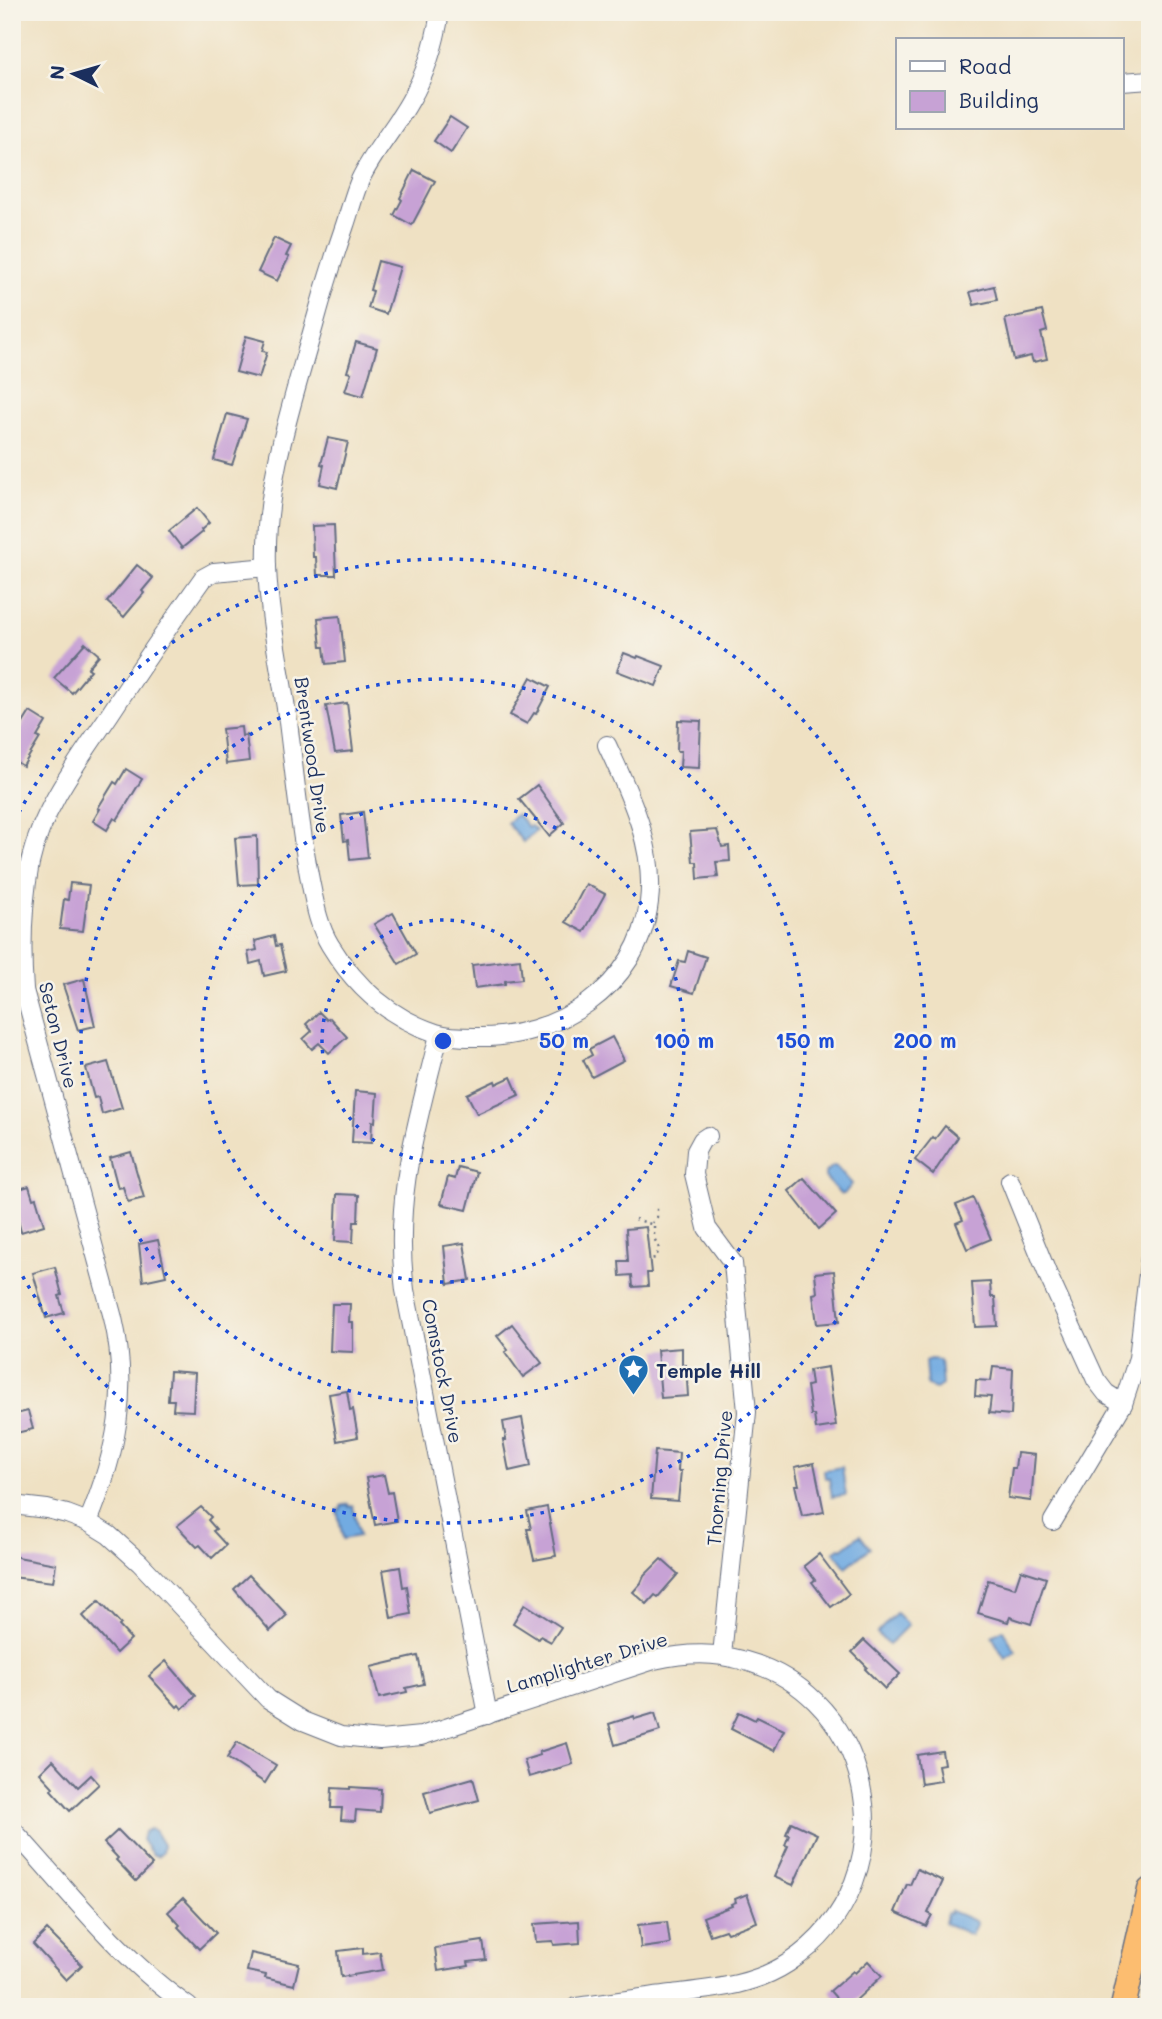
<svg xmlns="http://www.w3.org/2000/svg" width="1162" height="2019" font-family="Mali,sans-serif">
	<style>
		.water { fill: #72abe1; stroke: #466da0; stroke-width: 2 }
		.building { fill: #c7a2d5 }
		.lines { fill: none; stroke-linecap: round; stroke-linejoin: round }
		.minor-casing { stroke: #656d81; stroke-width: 20 }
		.highway-casing { stroke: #656d81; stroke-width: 27 }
		.path { stroke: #656d81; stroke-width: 2.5; stroke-dasharray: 2 5; stroke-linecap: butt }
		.minor { stroke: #fff; stroke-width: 18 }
		.highway { stroke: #fcbd6f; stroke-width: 24 }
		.ring { fill: none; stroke: #1d4ed8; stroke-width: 3.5; stroke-dasharray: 3.5 7 }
		.labels { text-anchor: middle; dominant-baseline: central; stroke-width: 5; stroke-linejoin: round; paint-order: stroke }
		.street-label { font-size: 19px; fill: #1b2f5e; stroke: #f7f3e8 }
		.poi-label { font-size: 19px; font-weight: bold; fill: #1b2f5e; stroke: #f7f3e8; text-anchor: start }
		.centre { fill: #1d4ed8; stroke: #f7f3e8; stroke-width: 3.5 }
		.ring-label { font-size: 21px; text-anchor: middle; font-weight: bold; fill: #1d4ed8; stroke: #f7f3e8; stroke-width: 5; stroke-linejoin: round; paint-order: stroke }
	</style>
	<rect width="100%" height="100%" fill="#f7f3e8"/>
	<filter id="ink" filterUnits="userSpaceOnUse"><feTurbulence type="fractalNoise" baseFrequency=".0143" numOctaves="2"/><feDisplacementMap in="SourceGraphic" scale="14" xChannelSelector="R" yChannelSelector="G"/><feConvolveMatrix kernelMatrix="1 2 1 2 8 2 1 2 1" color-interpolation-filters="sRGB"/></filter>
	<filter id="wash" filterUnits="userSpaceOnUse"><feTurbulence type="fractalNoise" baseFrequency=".00686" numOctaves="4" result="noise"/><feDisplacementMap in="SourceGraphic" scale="28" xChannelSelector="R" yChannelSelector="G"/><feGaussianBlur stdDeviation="1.57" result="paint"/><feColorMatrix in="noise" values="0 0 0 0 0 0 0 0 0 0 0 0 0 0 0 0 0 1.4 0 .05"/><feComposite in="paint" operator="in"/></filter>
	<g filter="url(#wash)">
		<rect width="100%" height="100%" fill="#efe1c3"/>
		<!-- water -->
		<g class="water">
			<path d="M517 814 528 827 531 826 536 831 523 842 507 823Z"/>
			<path d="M833 1166 837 1167 852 1184 844 1194H840L825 1177V1173Z"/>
			<path d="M930 1359 940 1360 942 1385 936 1389 927 1386 925 1361Z"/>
			<path d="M842 1467 846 1495 832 1497 829 1478H825L824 1470Z"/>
			<path d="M348 1504 349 1507 353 1506 359 1536 343 1539 337 1510 341 1509V1506Z"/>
			<path d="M860 1535 870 1548 846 1567 834 1552 840 1548 842 1549Z"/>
			<path d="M896 1613 908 1625 888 1645 877 1633Z"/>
			<path d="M1003 1630 1016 1652 1005 1659 992 1636Z"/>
			<path d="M150 1829 154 1830 163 1845 162 1852 157 1856 152 1854 142 1840 144 1832Z"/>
			<path d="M951 1911 977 1922 971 1935 945 1923 947 1913 950 1914Z"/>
		</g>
		<g id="blocks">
			<!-- building -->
			<g class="building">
				<path d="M450 117 467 128 451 153 434 141Z"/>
				<path d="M414 170 435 181 412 225 394 215 402 200 400 198Z"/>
				<path d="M274 238 291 246 286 256 289 257 277 281 258 272Z"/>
				<path d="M378 261 400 267 386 314 368 308 373 291 370 290Z"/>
				<path d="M994 286 997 300 974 305 970 292Z"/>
				<path d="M1042 311 1047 331 1041 333 1047 359 1033 362 1031 356 1014 360 1005 319Z"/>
				<path d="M246 336 265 341 262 351 267 352 259 378 236 372Z"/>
				<path d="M356 342 377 348 363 396 345 391 351 373 347 372Z"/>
				<path d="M227 414 247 419 232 465 214 460Z"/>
				<path d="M328 438 348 442 337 488 320 484 324 465 321 464Z"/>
				<path d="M197 508 209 523 201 530 202 532 182 548 169 531Z"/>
				<path d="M334 525 336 575H317L316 557H313L312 526Z"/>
				<path d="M137 565 153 578 142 591 144 593 124 617 107 602Z"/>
				<path d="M340 616 345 662 326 664 324 647H321L318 618Z"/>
				<path d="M85 643 99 655 88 668 91 670 72 693 54 678Z"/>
				<path d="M624 653 637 658 638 656 664 666 656 686 617 671Z"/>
				<path d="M531 677 550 687 536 714 534 713 527 724 510 715Z"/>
				<path d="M347 703 353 751 335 753 326 706Z"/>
				<path d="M30 712 46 722 37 737 40 738 23 766 12 759V741Z"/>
				<path d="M678 720 701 721 699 768 680 767 681 751H677Z"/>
				<path d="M241 727 242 736 246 735 249 761 226 764 222 729Z"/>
				<path d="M126 769 142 779 117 820 114 818 107 830 93 821 100 809 98 808 114 782 117 784Z"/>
				<path d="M537 785 564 823 549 836 519 799Z"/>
				<path d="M363 812 368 858 350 860 348 840 344 841 341 815Z"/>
				<path d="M717 830 722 847 729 846 730 861 716 862 718 877 698 879 697 862H693L690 832Z"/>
				<path d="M257 836 258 884 239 885 235 838Z"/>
				<path d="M70 883 89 885 83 931 60 929 64 899 68 900Z"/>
				<path d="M586 884 605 894 584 932 566 922Z"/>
				<path d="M393 913 416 954 399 964 374 924Z"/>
				<path d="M274 936 276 946 280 945 286 971 264 976 261 961 250 964 248 952 257 950 255 941Z"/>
				<path d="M688 951 706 957 694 993 671 986 679 961 685 962Z"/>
				<path d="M520 959 522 979 505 981V984L475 988 472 965Z"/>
				<path d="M84 979 95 1026 78 1030 63 985Z"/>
				<path d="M319 1012 327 1020 330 1018 347 1037 329 1053 319 1043 312 1049 303 1039 312 1031 306 1024Z"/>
				<path d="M612 1037 624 1060 592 1077 583 1060 592 1055 589 1049Z"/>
				<path d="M108 1062 122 1108 102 1114 98 1097 94 1098 86 1068Z"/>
				<path d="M511 1077 519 1095 477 1114 467 1094 495 1081 496 1084Z"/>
				<path d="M355 1091 377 1093 375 1122 372 1121 371 1143 352 1142Z"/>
				<path d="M945 1126 958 1137 933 1174 915 1160 933 1137 935 1139Z"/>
				<path d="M131 1152 144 1198 128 1202 123 1187 118 1188 110 1158Z"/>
				<path d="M458 1167 477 1172 467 1210 441 1204 448 1177 455 1179Z"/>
				<path d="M804 1178 836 1214 819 1229 789 1191Z"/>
				<path d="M29 1186 33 1199 36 1198 44 1225 21 1232 14 1204 16 1203 13 1191Z"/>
				<path d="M337 1194 359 1195 358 1222H354L353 1242 335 1241Z"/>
				<path d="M973 1198 991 1239 967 1249 956 1223 963 1220 956 1205Z"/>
				<path d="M646 1227 651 1273H647L648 1286 633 1287 632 1275 620 1276 619 1261H628L626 1229Z"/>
				<path d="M158 1240 166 1276 143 1281 139 1244Z"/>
				<path d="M464 1243 470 1280 448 1284 444 1246Z"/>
				<path d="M55 1267 62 1295 59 1296 64 1313 46 1318 33 1273Z"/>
				<path d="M834 1271 839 1322 817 1324 813 1294 817 1293 815 1273Z"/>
				<path d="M990 1282 991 1297H995L997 1326 975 1327 972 1283Z"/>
				<path d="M332 1304H350L349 1322H353V1352L330 1351Z"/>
				<path d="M512 1324 542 1363 523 1377 505 1352 508 1350 497 1336Z"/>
				<path d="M682 1348V1365H686L688 1396 661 1398 657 1350Z"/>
				<path d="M828 1367 836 1426 816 1429 814 1415H811L807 1386 811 1385 809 1370Z"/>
				<path d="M993 1367 1013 1369 1011 1415 989 1413 991 1397 975 1396 976 1380 991 1381Z"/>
				<path d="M170 1371 195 1373 193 1411 173 1410 174 1400H168Z"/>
				<path d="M347 1391 350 1410 353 1409 358 1437 337 1441 329 1394Z"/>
				<path d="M28 1411 33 1429 12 1434V1415Z"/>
				<path d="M522 1418 531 1466 509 1471 503 1440H506L503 1422Z"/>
				<path d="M655 1451 679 1453 678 1471H681L678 1501 651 1499Z"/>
				<path d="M1017 1453 1035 1455 1031 1501 1008 1498 1012 1468H1015Z"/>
				<path d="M814 1463 824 1512 802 1516 795 1485H799L795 1467Z"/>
				<path d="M384 1475 388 1493 392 1492 397 1521 375 1525 366 1478Z"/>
				<path d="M201 1507 211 1517 208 1520 216 1529 213 1531 226 1545 212 1558 200 1545 197 1547 177 1526Z"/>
				<path d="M547 1507 556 1556 534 1560 527 1529H531L527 1511Z"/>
				<path d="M819 1554 849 1594 831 1607 812 1582 815 1580 804 1566Z"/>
				<path d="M12 1556 56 1564 53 1582 12 1577Z"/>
				<path d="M661 1559 678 1574 658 1597 655 1595 647 1604 633 1592 641 1583 644 1576Z"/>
				<path d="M400 1567 403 1587 407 1586 411 1614 391 1618 383 1570Z"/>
				<path d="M1021 1570 1046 1578 1031 1624 1010 1617 1008 1622 978 1613 988 1580 1015 1588Z"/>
				<path d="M249 1575 287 1615 270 1631 234 1589Z"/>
				<path d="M99 1601 121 1624 119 1626 131 1639 116 1653 83 1616Z"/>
				<path d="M525 1604 561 1627 551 1642 540 1636 538 1639 513 1623Z"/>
				<path d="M864 1640 900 1674 885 1689 865 1669 867 1667 852 1652Z"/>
				<path d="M418 1656 424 1684 406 1688 407 1692 379 1698 371 1667Z"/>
				<path d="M166 1661 196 1696 182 1709 179 1705 177 1707 149 1676Z"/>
				<path d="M739 1712 755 1720 757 1717 784 1730 774 1751 731 1729Z"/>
				<path d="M655 1713 660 1731 615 1745 609 1724 634 1716 635 1719Z"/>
				<path d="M237 1742 276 1765 265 1783 227 1758Z"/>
				<path d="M567 1743 573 1764 529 1777 524 1760 540 1755 539 1752Z"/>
				<path d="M942 1751 944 1764 938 1765 941 1781 921 1784 917 1755Z"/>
				<path d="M53 1760 78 1787 91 1775 99 1784 70 1811 51 1790 53 1787 40 1773Z"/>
				<path d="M473 1778 479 1800 430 1813 424 1792Z"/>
				<path d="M350 1787 381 1789 380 1812 356 1810 355 1821 341 1820 342 1808H331L332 1788 350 1789Z"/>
				<path d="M791 1822 817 1834 793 1885 774 1877 788 1846 785 1845 789 1835 786 1834Z"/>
				<path d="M118 1830 152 1865 136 1881 116 1860 118 1858 104 1843Z"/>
				<path d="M917 1869 943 1881 928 1913 932 1915 926 1926 895 1912 907 1884 910 1885Z"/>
				<path d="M747 1894 757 1922 727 1933 725 1930 710 1935 703 1917 732 1906 731 1904 736 1902 735 1899Z"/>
				<path d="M183 1898 216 1933 199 1949 178 1927 180 1925 168 1912Z"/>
				<path d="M579 1921 580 1943 554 1945 553 1941 536 1942 534 1924Z"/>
				<path d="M667 1922 670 1944 641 1948 638 1925Z"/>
				<path d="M47 1930 82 1965 66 1980 33 1944Z"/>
				<path d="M483 1941 486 1960 468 1962 469 1966 438 1971 435 1948Z"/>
				<path d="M363 1948V1954L380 1952 383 1970 341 1977 338 1951Z"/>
				<path d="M251 1953 299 1964 294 1985 265 1978 266 1975 247 1971Z"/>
				<path d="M868 1961 882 1976 855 2001 860 2007H844L830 1991 853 1971 855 1973Z"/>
			</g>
		</g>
	</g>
	<g filter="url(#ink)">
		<use href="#blocks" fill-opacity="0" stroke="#656d81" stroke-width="2"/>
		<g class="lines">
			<defs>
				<g id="minor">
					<path d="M440 12C435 44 427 72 410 101 395 128 373 152 360 180 354 194 350 210 345 225 334 257 324 289 315 322 293 401 264 484 267 567 269 619 281 671 288 722 295 777 300 832 311 885 315 905 319 927 330 945 355 986 390 1018 436 1033 448 1037 462 1037 474 1037 556 1040 639 987 649 902 656 847 629 793 607 745"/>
					<path d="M1122 82 1150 80"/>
					<path d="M439 1035C417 1125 393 1196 405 1290L488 1715"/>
					<path d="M708 1136 702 1140 696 1151 694 1174 707 1228 733 1263 747 1412 722 1655"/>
					<path d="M1010 1181 1048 1275 1096 1380 1106 1393 1123 1404"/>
					<path d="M12 1505 47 1509 67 1514 88 1522 109 1535 140 1563 268 1699 303 1721 341 1736 380 1740 421 1736 654 1660C677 1655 699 1652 722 1656 876 1678 917 1879 788 1963 753 1986 711 1989 671 1994 639 1998 608 2003 576 2007"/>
					<path d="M1053 1521 1123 1404 1138 1358 1150 1257"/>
					<path d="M88 1522C116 1455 130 1390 113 1318L24 990C21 948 22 906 30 863 42 808 79 760 110 714 140 668 171 623 203 578L214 572 267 567"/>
					<path d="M12 1829C68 1890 121 1960 189 2007"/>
				</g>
				<path id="highway" d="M1123 2007 1150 1890"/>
			</defs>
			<!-- minor casing -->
			<use href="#minor" class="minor-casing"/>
			<!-- highway casing -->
			<use href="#highway" class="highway-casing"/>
			<!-- path -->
			<g class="path">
				<path d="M635 1219 654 1225V1238L659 1248 656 1258 650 1259"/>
				<path d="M652 1223 657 1217V1207"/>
			</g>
			<!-- minor -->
			<use href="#minor" class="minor"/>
			<!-- highway -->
			<use href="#highway" class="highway"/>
		</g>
	</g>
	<!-- distance rings -->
	<g class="ring">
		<circle cx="443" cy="1041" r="121"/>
		<circle cx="443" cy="1041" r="241"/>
		<circle cx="443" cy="1041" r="362"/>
		<path d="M14 822A482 482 0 1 1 14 1260"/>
	</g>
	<!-- icons -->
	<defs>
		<symbol id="sight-pin" viewBox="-11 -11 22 30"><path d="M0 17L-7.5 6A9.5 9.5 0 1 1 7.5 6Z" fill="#1f6fb2" stroke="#f7f3e8"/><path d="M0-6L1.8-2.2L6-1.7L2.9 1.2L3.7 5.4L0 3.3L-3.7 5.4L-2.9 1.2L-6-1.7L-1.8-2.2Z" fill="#fff"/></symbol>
	</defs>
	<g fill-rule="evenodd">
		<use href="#sight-pin" x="616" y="1352" width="35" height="47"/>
	</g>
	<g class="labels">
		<!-- street labels -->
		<g class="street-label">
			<text transform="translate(313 755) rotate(82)">Brentwood Drive</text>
			<text transform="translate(59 1035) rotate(76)">Seton Drive</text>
			<text transform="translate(443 1371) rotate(79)">Comstock Drive</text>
			<text transform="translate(719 1478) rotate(-85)">Thorning Drive</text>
			<text transform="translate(587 1662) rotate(-17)">Lamplighter Drive</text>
		</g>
		<!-- poi labels -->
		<g class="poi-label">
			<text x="656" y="1370">Temple Hill</text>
		</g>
	</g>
	<circle cx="443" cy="1041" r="10" class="centre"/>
	<g class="ring-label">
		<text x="564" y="1048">50 m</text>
		<text x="684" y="1048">100 m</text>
		<text x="805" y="1048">150 m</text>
		<text x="925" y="1048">200 m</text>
	</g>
	<!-- margin -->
	<rect width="1162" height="2019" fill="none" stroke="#f7f3e8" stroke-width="42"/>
	<!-- legend -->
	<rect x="896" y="38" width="228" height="91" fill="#f7f3e8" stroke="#9fa5b1" stroke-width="2"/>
	<rect x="910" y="61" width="35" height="10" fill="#ffffff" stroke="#9fa5b1" stroke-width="2"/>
	<text x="959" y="74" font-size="21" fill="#1b2f5e">Road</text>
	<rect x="910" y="91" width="35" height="21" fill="#c7a2d5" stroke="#9fa5b1" stroke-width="2"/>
	<text x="959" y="108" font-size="21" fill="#1b2f5e">Building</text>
	<!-- north arrow -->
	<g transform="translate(74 74) rotate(275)" stroke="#f7f3e8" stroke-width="5" paint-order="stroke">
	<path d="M0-5L12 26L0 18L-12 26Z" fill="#1b2f5e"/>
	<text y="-10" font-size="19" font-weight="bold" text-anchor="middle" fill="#1b2f5e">N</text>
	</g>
</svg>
